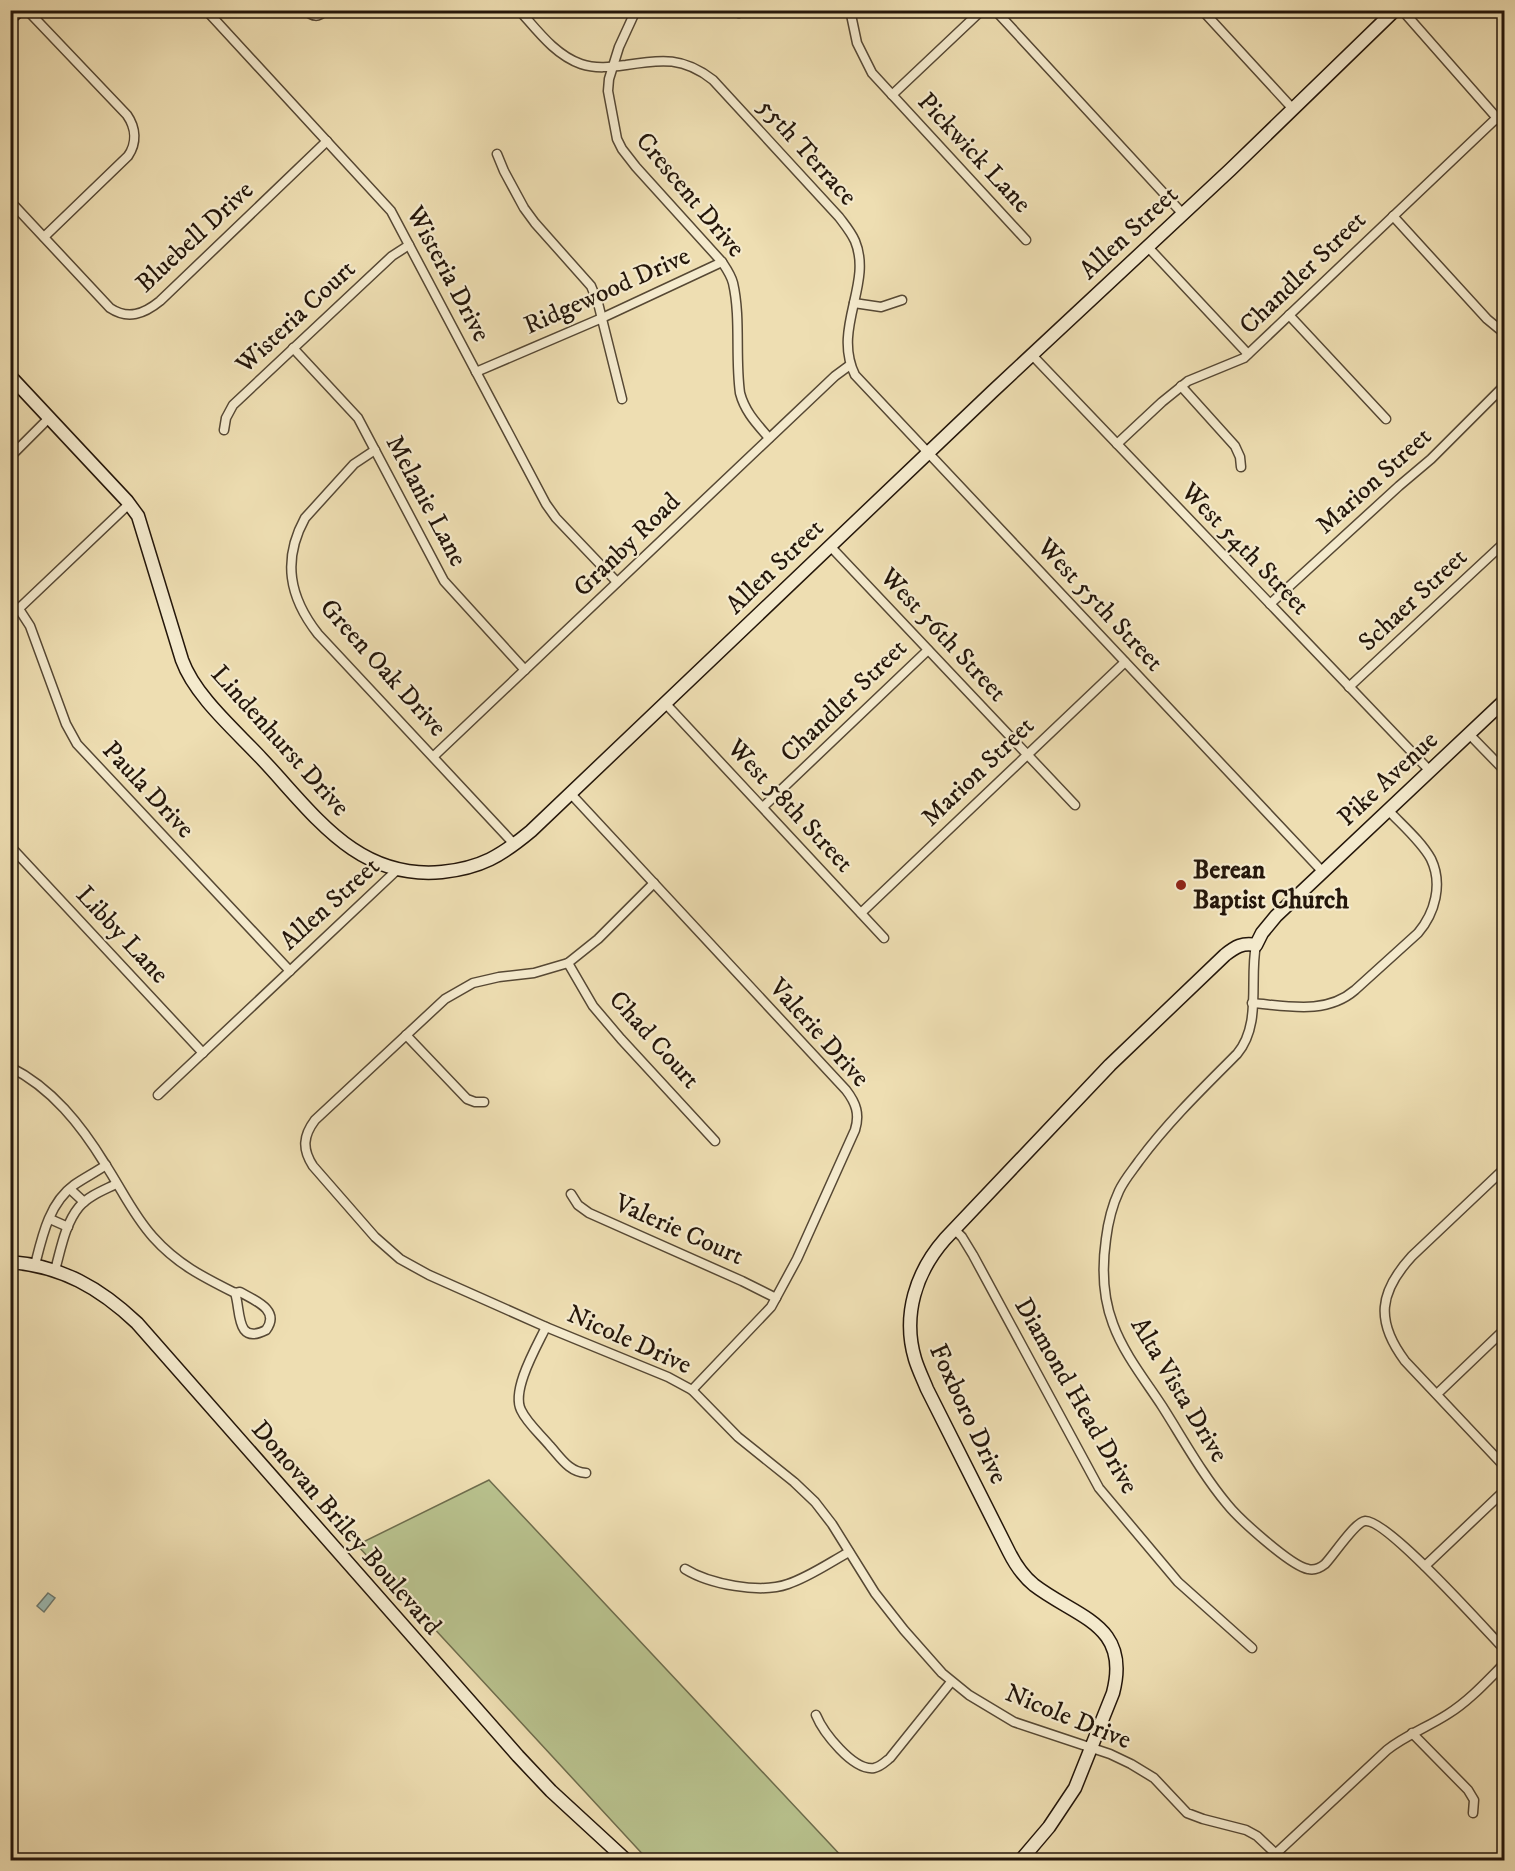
<svg xmlns="http://www.w3.org/2000/svg" width="1515" height="1871" font-family="'IM FELL DW Pica',serif">
	<style>
		.green { fill: #b8c18d; stroke: #6e6c4c; stroke-width: 1.5 }
		.water { fill: #9cbbb4; stroke: #6c7970; stroke-width: 1.5 }
		.lines { fill: none; stroke-linecap: round; stroke-linejoin: round }
		.street-casing { stroke: #564834; stroke-width: 11 }
		.secondary-casing { stroke: #24160a; stroke-width: 15 }
		.street { stroke: #f4eacd; stroke-width: 8 }
		.secondary { stroke: #f4eacd; stroke-width: 12 }
		.poi-dot { fill: #8f2418; stroke: #f4eacd; stroke-width: 2 }
		.labels { text-anchor: middle; dominant-baseline: central; stroke-width: 4.5; stroke-linejoin: round; paint-order: stroke }
		.street-label { font-size: 26px; fill: #24160a; stroke: #f4eacd }
		.poi-label { font-size: 26px; font-weight: bold; fill: #24160a; stroke: #f4eacd; text-anchor: start }
	</style>
	<rect width="100%" height="100%" fill="#eedeb2"/>
	<filter id="stains"><feTurbulence type="fractalNoise" baseFrequency=".00333" numOctaves="4"/><feColorMatrix values="0 0 0 0 .2 0 0 0 0 .09 0 0 0 0 .02 0 0 0 .5 -.17"/></filter>
	<radialGradient id="worn" r=".72"><stop offset=".6" stop-color="#630" stop-opacity="0"/><stop offset="1" stop-color="#630" stop-opacity=".3"/></radialGradient>
	<!-- green -->
	<path class="green" d="M489 1480 845 1860H648L357 1545Z"/>
	<!-- water -->
	<path class="water" d="M48 1593 55 1598 44 1612 37 1606Z"/>
	<g class="lines">
		<defs>
			<g id="street">
				<path d="M27 10 127 115C136 128 137 143 128 156L44 237"/>
				<path d="M206 10 391 211 546 504 556 518 617 582"/>
				<path d="M305 10C313 17 318 18 326 10"/>
				<path d="M519 10C537 30 555 55 581 64 596 69 611 67 626 65 662 59 684 57 713 80L839 217C845 225 851 232 855 241 873 284 832 328 855 375L1322 871"/>
				<path d="M636 10 619 47 609 79 608 91 617 139 622 149 636 167 722 262C726 268 731 275 733 283 741 318 735 357 740 393 745 412 757 424 769 438"/>
				<path d="M733 10 739 13 751 10"/>
				<path d="M850 10 857 43 872 73 1026 240"/>
				<path d="M995 10 1182 213"/>
				<path d="M1202 10 1293 109"/>
				<path d="M1402 10 1504 126"/>
				<path d="M892 95 982 10"/>
				<path d="M497 154 504 171 524 208 535 223 591 286 598 303 622 399"/>
				<path d="M10 201 110 308C128 320 144 314 160 301L327 141"/>
				<path d="M1393 216 1487 319 1504 333"/>
				<path d="M1147 246 1248 354"/>
				<path d="M854 303 881 307 902 300"/>
				<path d="M1289 315 1386 419"/>
				<path d="M293 348 358 418 444 581 525 670"/>
				<path d="M1032 355 1430 771"/>
				<path d="M476 372 602 318 722 262"/>
				<path d="M1181 386 1235 446 1240 457 1241 467"/>
				<path d="M224 430 226 418 233 405 392 256 409 245"/>
				<path d="M1117 444 1162 402 1188 381 1244 358 1504 111"/>
				<path d="M375 450 354 464 305 518C282 560 289 597 318 634L515 845"/>
				<path d="M10 457 49 418"/>
				<path d="M830 546 1075 805"/>
				<path d="M1270 604 1399 486 1431 459 1504 386"/>
				<path d="M19 609 30 626 66 724 77 744 290 971"/>
				<path d="M10 617 129 504"/>
				<path d="M1349 687 1504 543"/>
				<path d="M665 703 884 938"/>
				<path d="M1469 734 1504 770"/>
				<path d="M434 756 835 376 850 365"/>
				<path d="M571 794 846 1090C856 1103 860 1114 855 1130L797 1259 771 1307 692 1390"/>
				<path d="M763 807 928 650"/>
				<path d="M10 846 203 1053"/>
				<path d="M654 883 598 939 568 963 534 973 499 977 473 983 445 999 315 1120C303 1136 302 1149 313 1166L375 1237 400 1259 429 1275 546 1327 668 1377 692 1390 738 1437 794 1482 815 1502 832 1524 875 1593 904 1630 942 1673 969 1695 1014 1722 1110 1754 1131 1764 1154 1778 1187 1813 1203 1819 1246 1830 1257 1836 1276 1854"/>
				<path d="M861 913 1125 662"/>
				<path d="M1256 945C1249 980 1262 1024 1237 1054 1203 1088 1168 1122 1139 1161 1132 1171 1124 1180 1119 1191 1112 1206 1108 1223 1106 1239 1102 1267 1103 1298 1113 1324 1124 1354 1145 1380 1162 1406 1183 1439 1202 1474 1227 1504 1239 1519 1291 1566 1308 1569 1315 1571 1320 1568 1325 1564 1333 1556 1355 1522 1365 1521 1386 1518 1485 1629 1504 1649"/>
				<path d="M568 963 593 1006 621 1039 715 1141"/>
				<path d="M1252 1003C1288 1006 1326 1015 1355 990L1418 933C1435 913 1443 884 1431 859 1421 841 1402 825 1388 810"/>
				<path d="M406 1035 467 1099 475 1102H484"/>
				<path d="M10 1067C52 1088 81 1125 105 1164 121 1188 133 1215 153 1237 177 1264 203 1277 235 1293L240 1292C254 1300 281 1310 266 1330 235 1346 241 1309 235 1293"/>
				<path d="M158 1095 397 870"/>
				<path d="M1504 1169 1412 1256C1379 1292 1375 1321 1405 1361L1504 1466"/>
				<path d="M70 1189 84 1202"/>
				<path d="M571 1194 578 1205 589 1213 742 1281 776 1298"/>
				<path d="M50 1219 68 1227"/>
				<path d="M954 1229 962 1237 973 1255 1099 1488 1178 1582 1252 1648"/>
				<path d="M35 1265C42 1237 49 1203 74 1185 84 1178 96 1172 106 1165"/>
				<path d="M55 1270C61 1249 65 1224 79 1207 88 1196 104 1190 116 1184"/>
				<path d="M546 1327C537 1346 511 1390 521 1410 527 1423 541 1435 550 1446 561 1458 569 1472 586 1473"/>
				<path d="M1437 1394 1504 1330"/>
				<path d="M1425 1566 1504 1491"/>
				<path d="M685 1569C709 1584 760 1594 788 1584 809 1577 829 1563 849 1552"/>
				<path d="M816 1715C823 1732 853 1771 874 1768 880 1767 885 1762 890 1758L951 1682"/>
				<path d="M1412 1733 1468 1790 1474 1800 1473 1813"/>
				<path d="M1269 1860 1387 1750C1406 1735 1428 1727 1448 1714 1469 1701 1487 1681 1504 1664"/>
			</g>
			<g id="secondary">
				<path d="M10 18 19 10"/>
				<path d="M10 376 127 501 138 516 182 660C195 696 235 730 261 758 314 814 356 880 442 872 481 868 501 856 531 831L992 392 1230 170 1395 10"/>
				<path d="M10 1262C62 1266 100 1288 137 1323L518 1756 551 1791 626 1860"/>
				<path d="M1021 1860 1049 1827 1075 1788 1113 1693C1131 1624 1077 1618 1034 1585 1023 1576 1015 1564 1009 1552L927 1389C923 1379 918 1369 915 1359 902 1315 916 1272 945 1239L1110 1065 1225 955C1235 947 1243 942 1256 945L1262 933 1276 916 1504 701"/>
			</g>
		</defs>
		<!-- street casing -->
		<use href="#street" class="street-casing"/>
		<!-- secondary casing -->
		<use href="#secondary" class="secondary-casing"/>
		<!-- street -->
		<use href="#street" class="street"/>
		<!-- secondary -->
		<use href="#secondary" class="secondary"/>
	</g>
	<!-- markers -->
	<circle class="poi-dot" cx="1181" cy="885" r="6"/>
	<g class="labels">
		<!-- street labels -->
		<g class="street-label">
			<text transform="translate(807 152) rotate(48)">55th Terrace</text>
			<text transform="translate(974 153) rotate(47)">Pickwick Lane</text>
			<text transform="translate(690 195) rotate(50)">Crescent Drive</text>
			<text transform="translate(1129 233) rotate(-43)">Allen Street</text>
			<text transform="translate(195 237) rotate(-43)">Bluebell Drive</text>
			<text transform="translate(1303 273) rotate(-44)">Chandler Street</text>
			<text transform="translate(448 274) rotate(62)">Wisteria Drive</text>
			<text transform="translate(607 291) rotate(-24)">Ridgewood Drive</text>
			<text transform="translate(296 317) rotate(-43)">Wisteria Court</text>
			<text transform="translate(1374 481) rotate(-42)">Marion Street</text>
			<text transform="translate(426 501) rotate(62)">Melanie Lane</text>
			<text transform="translate(627 545) rotate(-44)">Granby Road</text>
			<text transform="translate(1245 549) rotate(46)">West 54th Street</text>
			<text transform="translate(775 567) rotate(-44)">Allen Street</text>
			<text transform="translate(1413 600) rotate(-43)">Schaer Street</text>
			<text transform="translate(1100 605) rotate(47)">West 55th Street</text>
			<text transform="translate(943 635) rotate(47)">West 56th Street</text>
			<text transform="translate(383 668) rotate(48)">Green Oak Drive</text>
			<text transform="translate(844 701) rotate(-44)">Chandler Street</text>
			<text transform="translate(280 741) rotate(48)">Lindenhurst Drive</text>
			<text transform="translate(978 772) rotate(-44)">Marion Street</text>
			<text transform="translate(1388 779) rotate(-43)">Pike Avenue</text>
			<text transform="translate(148 790) rotate(47)">Paula Drive</text>
			<text transform="translate(790 806) rotate(47)">West 58th Street</text>
			<text transform="translate(330 904) rotate(-42)">Allen Street</text>
			<text transform="translate(122 935) rotate(47)">Libby Lane</text>
			<text transform="translate(819 1033) rotate(48)">Valerie Drive</text>
			<text transform="translate(654 1040) rotate(48)">Chad Court</text>
			<text transform="translate(679 1230) rotate(24)">Valerie Court</text>
			<text transform="translate(629 1340) rotate(24)">Nicole Drive</text>
			<text transform="translate(1179 1390) rotate(59)">Alta Vista Drive</text>
			<text transform="translate(1076 1396) rotate(60)">Diamond Head Drive</text>
			<text transform="translate(968 1414) rotate(65)">Foxboro Drive</text>
			<text transform="translate(346 1528) rotate(49)">Donovan Briley Boulevard</text>
			<text transform="translate(1068 1717) rotate(22)">Nicole Drive</text>
		</g>
		<!-- poi labels -->
		<g class="poi-label">
			<text x="1193" y="870">Berean<tspan x="1193" dy="30">Baptist Church</tspan></text>
		</g>
	</g>
	<!-- margin -->
	<rect width="1515" height="1871" fill="none" stroke="#eedeb2" stroke-width="36"/>
	<rect x="12" y="12" width="1491" height="1847" fill="none" stroke="#24160a" stroke-width="3"/>
	<rect x="18" y="18" width="1479" height="1835" fill="none" stroke="#24160a" stroke-width="1.5"/>
	<rect width="100%" height="100%" filter="url(#stains)"/>
	<rect width="100%" height="100%" fill="url(#worn)"/>
</svg>
